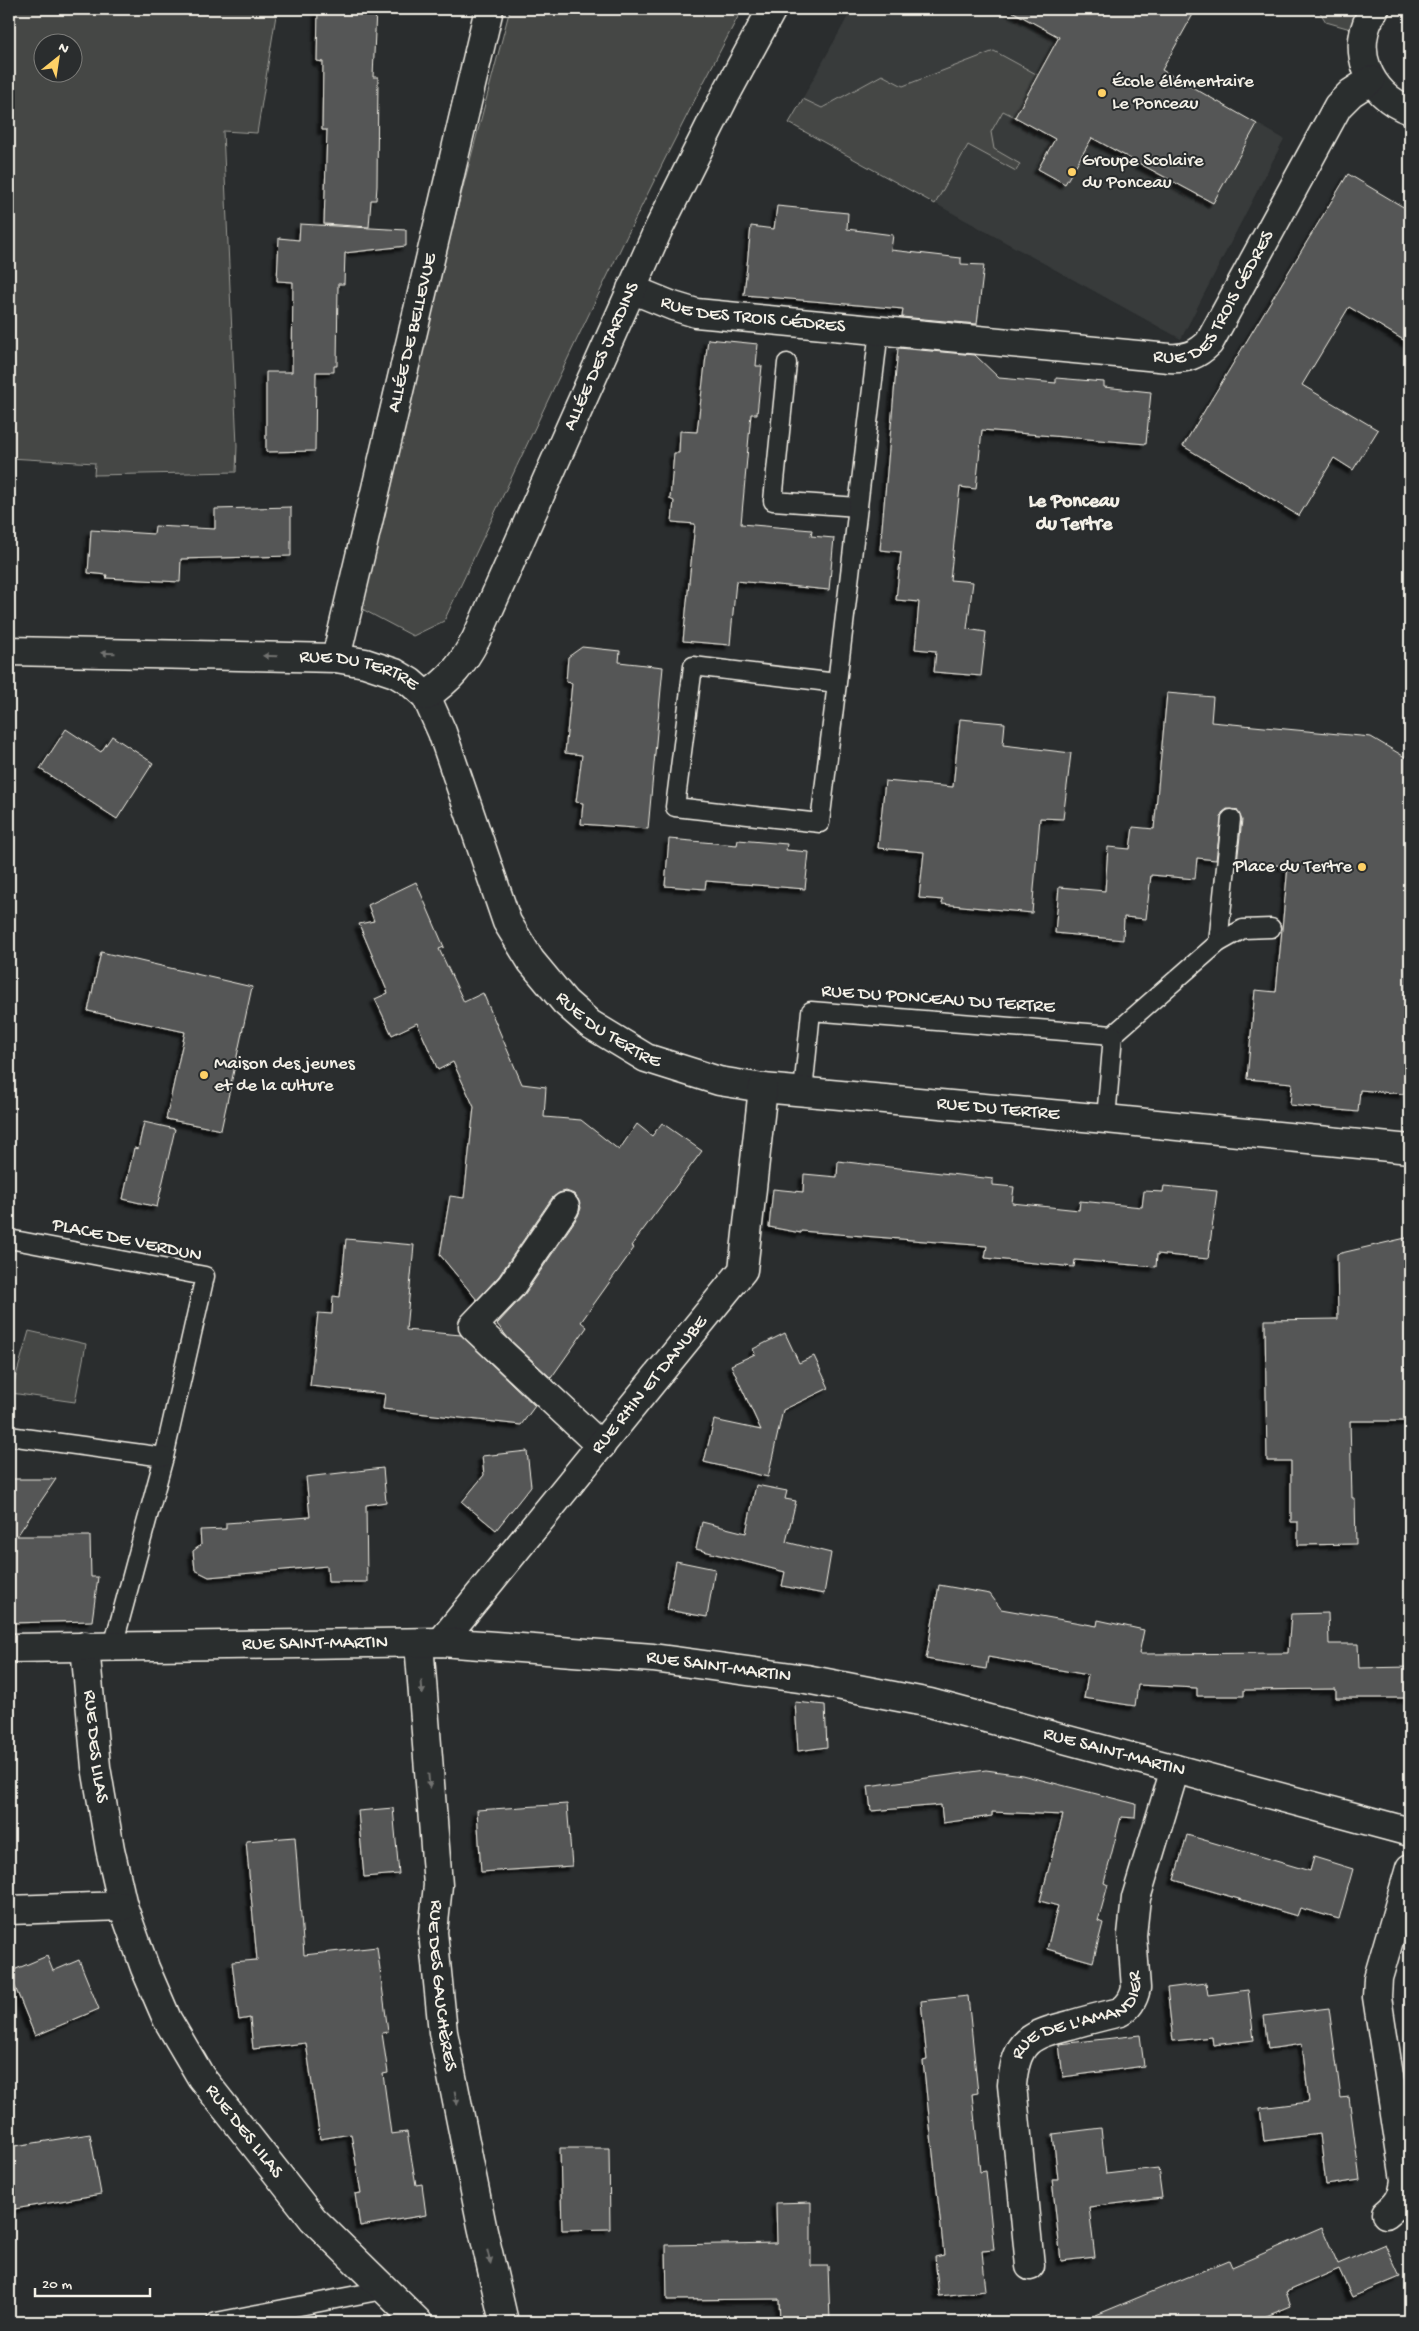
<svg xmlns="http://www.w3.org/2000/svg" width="1419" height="2331" font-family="'Gochi Hand',sans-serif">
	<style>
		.built { fill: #373a3a }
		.green { fill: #444645; stroke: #9c9c96; fill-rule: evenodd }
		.building { fill: #555756; stroke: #f4f1e8; filter: url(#shadow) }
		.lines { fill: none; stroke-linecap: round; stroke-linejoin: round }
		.service-casing { stroke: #f4f1e8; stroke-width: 21 }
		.minor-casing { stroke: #f4f1e8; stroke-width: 31 }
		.service { stroke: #2a2d2e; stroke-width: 18 }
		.minor { stroke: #2a2d2e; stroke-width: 28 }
		.oneway { fill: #71726f }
		.poi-dot { fill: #ffd166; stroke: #2a2d2e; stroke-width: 2 }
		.labels { text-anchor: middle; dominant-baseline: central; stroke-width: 4; stroke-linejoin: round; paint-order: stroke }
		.poi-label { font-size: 19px; fill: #f4f1e8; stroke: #2a2d2e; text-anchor: start }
		.street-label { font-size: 19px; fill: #f4f1e8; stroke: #2a2d2e }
		.neighbourhood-label { font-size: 20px; font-weight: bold; fill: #f4f1e8; stroke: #2a2d2e }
	</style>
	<defs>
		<filter id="shadow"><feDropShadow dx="-4.5" dy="4.5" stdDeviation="1" flood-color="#0009"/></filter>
	</defs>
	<rect width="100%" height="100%" fill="#2a2d2e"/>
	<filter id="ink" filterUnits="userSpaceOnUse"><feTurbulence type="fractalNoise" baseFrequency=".02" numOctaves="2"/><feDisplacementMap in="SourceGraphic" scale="10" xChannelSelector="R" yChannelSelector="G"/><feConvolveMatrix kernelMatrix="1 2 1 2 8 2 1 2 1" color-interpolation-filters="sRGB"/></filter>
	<g filter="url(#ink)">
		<!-- built -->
		<path class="built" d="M852 9H1196L1153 88 1188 107 1198 90 1284 139 1181 339 789 123Z"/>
		<!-- green -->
		<g class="green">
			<path d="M9 9H277L257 133 223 131 237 446 236 472 94 475 95 463 9 458ZM72 42V72H42V42Z"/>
			<path d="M510 9H742C636 209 541 415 444 621L413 636 362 609 428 320Z"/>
			<path d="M1318 9H1364L1354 30 1326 22Z"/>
			<path d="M994 51 1038 75 1015 117 1003 111 991 132 994 149 1020 164 1016 171 968 145 935 204 789 123 803 99 822 108 882 75 903 86Z"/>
			<path d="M29 1331 86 1344 75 1402 11 1393Z"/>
		</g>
		<!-- building -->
		<g class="building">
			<path d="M318 9H376L373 77H378L377 186 376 200H371L369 227 324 224 327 130H322L323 62 317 61Z"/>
			<path d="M1008 9H1196L1162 70 1257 124 1213 203 1092 138 1065 184 1038 169 1055 139 1015 117 1059 37Z"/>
			<path d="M1348 174 1410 211V344L1349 307 1302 385 1378 430 1353 470 1334 458 1299 516 1183 446Z"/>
			<path d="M777 206 848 213 847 229 893 235 891 250 961 258V264L984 265 977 324 902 317 903 309 744 295 751 226 774 229Z"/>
			<path d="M300 224 406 230V246L345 253 344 284H338L337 366H334V372H316L315 451 266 452V372H292L293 282 277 281 279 238 299 240Z"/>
			<path d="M708 339 758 344 756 366H762L757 414H751L741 524 812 530 811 536 834 538 829 590 736 581 730 645 683 641 695 524 672 522 674 501 670 499 674 453H679L680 431 697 432Z"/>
			<path d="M898 348 975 355 999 378 1056 383V378L1104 382V387L1151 392 1146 444 982 430 976 489 960 487 950 580 973 582 967 629 986 632 981 676 934 672 936 651 915 649 919 602 896 600 901 552 880 550Z"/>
			<path d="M291 507V556L181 559 180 582 106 578 107 575 88 573 91 530 154 534 155 526 215 529V509Z"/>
			<path d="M582 647 620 651 619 662 663 667 648 829 581 824 583 803 576 802 582 755 565 753 572 683 566 682 568 657Z"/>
			<path d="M1167 693 1213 697 1211 722 1371 737 1410 760V1032L1404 1094 1360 1090 1358 1112 1290 1105 1292 1083 1247 1079 1255 990 1276 992 1288 866 1237 862 1242 820 1237 810 1227 809 1222 813 1216 860 1197 858 1195 879 1151 875 1146 919 1124 917 1123 940 1055 933 1059 887 1105 891 1108 847 1130 849 1133 827 1154 829Z"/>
			<path d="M960 719 1005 723 1003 745 1071 753 1063 819 1040 818 1032 913 942 904 943 900 919 898 924 852 878 848 885 781 953 787Z"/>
			<path d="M66 729 101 752 112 736 153 763 117 819 40 769Z"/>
			<path d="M669 839 737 845 738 840 787 844 786 850 809 852 805 889 706 881 705 889 665 886Z"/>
			<path d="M416 882 444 947 439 949 464 1002 483 993 522 1084 546 1087 544 1117 581 1120 619 1150 637 1124 652 1136 662 1123 702 1151 631 1246 634 1248 581 1322 587 1327 551 1378 508 1338 497 1324 524 1295 578 1216 581 1208 579 1201 574 1194 566 1191 559 1193 552 1198 499 1276 477 1300 440 1255 450 1196 464 1198 474 1107 453 1062 438 1070 417 1023 392 1035 375 999 388 993 359 924 374 921 368 905Z"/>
			<path d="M101 952 252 987 221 1130 166 1119 185 1032 88 1011Z"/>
			<path d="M144 1122 175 1129 157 1207 123 1199 134 1148 138 1149Z"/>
			<path d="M838 1161 993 1179V1185L1014 1187 1012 1203 1079 1210 1080 1201 1142 1207 1144 1191 1163 1192 1164 1186 1217 1191 1208 1259 1157 1254 1156 1267 1075 1260 1074 1267 985 1258 987 1246 801 1231V1233L769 1227 773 1189 803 1192 804 1174 837 1177Z"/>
			<path d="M1410 1237V1421H1350L1352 1498H1355L1356 1544 1298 1545V1522H1291V1461H1267L1265 1320 1338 1319 1337 1254Z"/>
			<path d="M346 1239 414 1245 406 1330 461 1335 535 1406 521 1425 383 1409 385 1394 310 1386 318 1313 332 1314 333 1296 340 1297Z"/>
			<path d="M785 1333 799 1363 814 1356 829 1388 783 1410 768 1477 704 1462 714 1420 761 1430 731 1365 755 1354 753 1349Z"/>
			<path d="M527 1451 531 1486 496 1530 462 1502 484 1475 482 1456Z"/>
			<path d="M383 1468 386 1502 366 1505 367 1582H328L327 1566 209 1577 195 1570 193 1551 201 1545 200 1530 226 1529V1523L310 1517 306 1477Z"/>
			<path d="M9 1479H56L17 1536H90L91 1577H98L92 1621 9 1623Z"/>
			<path d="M756 1485 787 1491 785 1499 796 1501 786 1542 831 1553 824 1594 782 1586 785 1572 696 1549 702 1522 746 1533Z"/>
			<path d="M676 1561 715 1569 707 1617 667 1610Z"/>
			<path d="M939 1585 990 1594 1001 1609 1097 1626 1098 1620 1144 1630 1139 1654 1288 1653 1291 1614 1328 1613 1329 1644H1358L1359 1668 1410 1667V1698H1336V1689L1244 1690V1696H1197V1688L1138 1685 1135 1706 1084 1698 1088 1675 988 1657 986 1669 926 1659Z"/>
			<path d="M795 1702 825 1705 827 1747 798 1751Z"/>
			<path d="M986 1770 1022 1775 1136 1804 1135 1818 1121 1817 1104 1883 1108 1885 1098 1921 1103 1923 1093 1962 1047 1949 1058 1906 1040 1901 1063 1815 992 1812V1816L943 1823 941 1805 871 1811 868 1786Z"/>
			<path d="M567 1804 572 1866 481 1872 477 1810Z"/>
			<path d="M393 1808 399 1874 364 1877 358 1811Z"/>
			<path d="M1187 1835 1310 1871 1314 1857 1353 1869 1339 1919 1300 1908 1297 1916 1174 1880Z"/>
			<path d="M295 1837 304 1955 377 1947 388 2032 382 2033 388 2073 383 2074 391 2134 407 2132 416 2185 422 2184 426 2215 360 2226 355 2194 361 2193 351 2134 320 2139 306 2043 253 2049 250 2018 239 2020 232 1962 257 1960 246 1841Z"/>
			<path d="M47 1956 53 1971 79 1960 99 2009 35 2036 9 1972Z"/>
			<path d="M1206 1983 1208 1995 1248 1990 1254 2040 1213 2045 1212 2037 1173 2041 1167 1988Z"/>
			<path d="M968 1996 978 2093 972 2094 980 2172 986 2171 994 2250 982 2251 986 2291 939 2296 935 2257 944 2255 923 2061 927 2060 921 2001Z"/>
			<path d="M1329 2008 1341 2098 1349 2097 1360 2180 1326 2185 1320 2134 1264 2141 1260 2108 1309 2102 1302 2044 1268 2049 1264 2016Z"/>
			<path d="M1140 2035 1144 2066 1063 2077 1059 2044Z"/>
			<path d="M1101 2128 1106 2174 1158 2168 1162 2198 1089 2207 1095 2257 1061 2261 1052 2179H1058L1053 2134Z"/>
			<path d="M90 2134 101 2194 9 2210V2147Z"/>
			<path d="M560 2148H609L610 2229 562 2230Z"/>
			<path d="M811 2202V2266H828L830 2322H780L779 2299 667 2300 666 2245 777 2243 776 2203Z"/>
			<path d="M1322 2228 1338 2264 1385 2244 1400 2277 1352 2297 1339 2269 1286 2292 1291 2306 1252 2322H1079L1229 2260 1232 2267Z"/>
		</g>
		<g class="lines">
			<defs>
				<g id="service">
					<path d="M787 363 773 501 858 507"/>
					<path d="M837 683 820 823 675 807 693 666 837 683 879 330"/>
					<path d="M1218 943 1231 819"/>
					<path d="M803 1092 811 1011 1113 1035 1218 943 1243 929 1271 928"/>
					<path d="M1106 1119 1113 1035"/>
					<path d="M9 1239 205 1276 164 1457 113 1646"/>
					<path d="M9 1436 164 1457"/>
					<path d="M216 2322 383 2290"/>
				</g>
				<g id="minor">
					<path d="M1375 9C1348 46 1368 96 1410 110"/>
					<path id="s1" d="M631 289 673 306 696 313 1169 358C1186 359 1197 355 1209 343L1338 106 1351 93 1371 80"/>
					<path id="s2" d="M9 651 336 658 365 663 395 673 410 682 426 696 442 732 507 922 531 961 565 1002 590 1024 646 1058 719 1081 763 1088 1106 1119 1410 1149"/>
					<path id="s3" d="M336 658 489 9"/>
					<path id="s4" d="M426 696C451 679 462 665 476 639L658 230 726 94 772 9"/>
					<path d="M565 1207 511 1286 473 1326 601 1446"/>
					<path id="s5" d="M441 1642 743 1270 763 1088"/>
					<path id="s6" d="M419 1643 438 1885 433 1932 443 2032 482 2226 504 2322"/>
					<path id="s7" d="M85 1646 96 1767 110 1849 123 1906 145 1968 167 2019 201 2077 313 2219 418 2322"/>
					<path id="s8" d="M9 1648 441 1642 653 1658 806 1679 930 1703 1410 1832"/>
					<path d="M9 1910 123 1906"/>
					<path d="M1386 2214C1399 2204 1403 2196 1405 2180L1377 1997 1378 1978 1410 1868"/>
					<path id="s9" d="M1030 2266 1012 2085C1016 2040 1030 2035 1070 2025 1087 2020 1103 2016 1120 2012 1129 2007 1134 1998 1136 1988L1132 1935 1136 1898 1175 1769"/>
				</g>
			</defs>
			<!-- service casing -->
			<use href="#service" class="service-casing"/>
			<!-- minor casing -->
			<use href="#minor" class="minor-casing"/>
			<!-- service -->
			<use href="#service" class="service"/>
			<!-- minor -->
			<use href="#minor" class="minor"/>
		</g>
		<!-- one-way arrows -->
		<defs><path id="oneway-solid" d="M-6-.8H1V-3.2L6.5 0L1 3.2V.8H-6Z" transform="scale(1.25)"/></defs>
		<g class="oneway">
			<use href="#oneway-solid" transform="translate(108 653) rotate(-179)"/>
			<use href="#oneway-solid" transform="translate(270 656) rotate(-179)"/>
			<use href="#oneway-solid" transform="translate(422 1688) rotate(86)"/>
			<use href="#oneway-solid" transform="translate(429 1781) rotate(85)"/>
			<use href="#oneway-solid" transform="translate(456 2098) rotate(79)"/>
			<use href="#oneway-solid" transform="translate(489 2257) rotate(76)"/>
		</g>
	</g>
	<!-- markers -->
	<g class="poi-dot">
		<circle cx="1102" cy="93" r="5"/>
		<circle cx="1072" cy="172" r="5"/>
		<circle cx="1362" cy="867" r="5"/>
		<circle cx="204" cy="1075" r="5"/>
	</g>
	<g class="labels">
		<!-- poi labels -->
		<g class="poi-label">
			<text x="1112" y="82">École élémentaire<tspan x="1112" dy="22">Le Ponceau</tspan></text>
			<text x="1082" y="161">Groupe Scolaire<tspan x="1082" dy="22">du Ponceau</tspan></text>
			<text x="1352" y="867" text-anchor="end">Place du Tertre</text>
			<text x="214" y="1064">Maison des jeunes<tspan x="214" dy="22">et de la culture</tspan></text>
		</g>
		<!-- street labels -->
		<g class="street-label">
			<text stroke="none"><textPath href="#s1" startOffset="622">RUE DES TROIS CÉDRES</textPath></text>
			<text stroke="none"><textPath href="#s1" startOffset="126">RUE DES TROIS CÉDRES</textPath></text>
			<text stroke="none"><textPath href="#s3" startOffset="334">ALLÉE DE BELLEVUE</textPath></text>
			<text stroke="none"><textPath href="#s4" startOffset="386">ALLÉE DES JARDINS</textPath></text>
			<text stroke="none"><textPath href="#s2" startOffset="352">RUE DU TERTRE</textPath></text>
			<text transform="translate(938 1000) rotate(4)">RUE DU PONCEAU DU TERTRE</text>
			<text stroke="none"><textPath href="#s2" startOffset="818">RUE DU TERTRE</textPath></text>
			<text stroke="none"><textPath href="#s2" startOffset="1222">RUE DU TERTRE</textPath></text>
			<text transform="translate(127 1241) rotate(12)">PLACE DE VERDUN</text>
			<text stroke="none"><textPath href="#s5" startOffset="331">RUE RHIN ET DANUBE</textPath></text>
			<text stroke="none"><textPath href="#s8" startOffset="306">RUE SAINT-MARTIN</textPath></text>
			<text stroke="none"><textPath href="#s8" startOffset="711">RUE SAINT-MARTIN</textPath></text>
			<text stroke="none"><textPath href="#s7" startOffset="101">RUE DES LILAS</textPath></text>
			<text stroke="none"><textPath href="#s8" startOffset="1116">RUE SAINT-MARTIN</textPath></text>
			<text stroke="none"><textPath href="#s6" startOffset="344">RUE DES GAUCHÈRES</textPath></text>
			<text stroke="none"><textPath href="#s9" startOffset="291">RUE DE L'AMANDIER</textPath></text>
			<text stroke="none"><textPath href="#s7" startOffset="521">RUE DES LILAS</textPath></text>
		</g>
		<!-- neighbourhood labels -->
		<g class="neighbourhood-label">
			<text x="1074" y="502">Le Ponceau<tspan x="1074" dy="23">du Tertre</tspan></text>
		</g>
	</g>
	<!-- margin -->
	<rect width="1419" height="2331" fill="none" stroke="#2a2d2e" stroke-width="30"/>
	<rect x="15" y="15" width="1389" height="2301" fill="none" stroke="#f4f1e8" stroke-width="2" filter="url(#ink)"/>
	<!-- north arrow -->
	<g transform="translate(58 58) rotate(30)"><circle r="24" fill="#2a2d2e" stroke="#7b7b78"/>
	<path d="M0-4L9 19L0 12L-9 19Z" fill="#ffd166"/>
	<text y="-8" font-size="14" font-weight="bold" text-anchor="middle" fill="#f4f1e8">N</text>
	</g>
	<!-- scale -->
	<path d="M35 2288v8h115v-8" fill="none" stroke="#f4f1e8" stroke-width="2.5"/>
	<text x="42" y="2288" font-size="15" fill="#f4f1e8" stroke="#2a2d2e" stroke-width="4" paint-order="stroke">20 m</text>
</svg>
